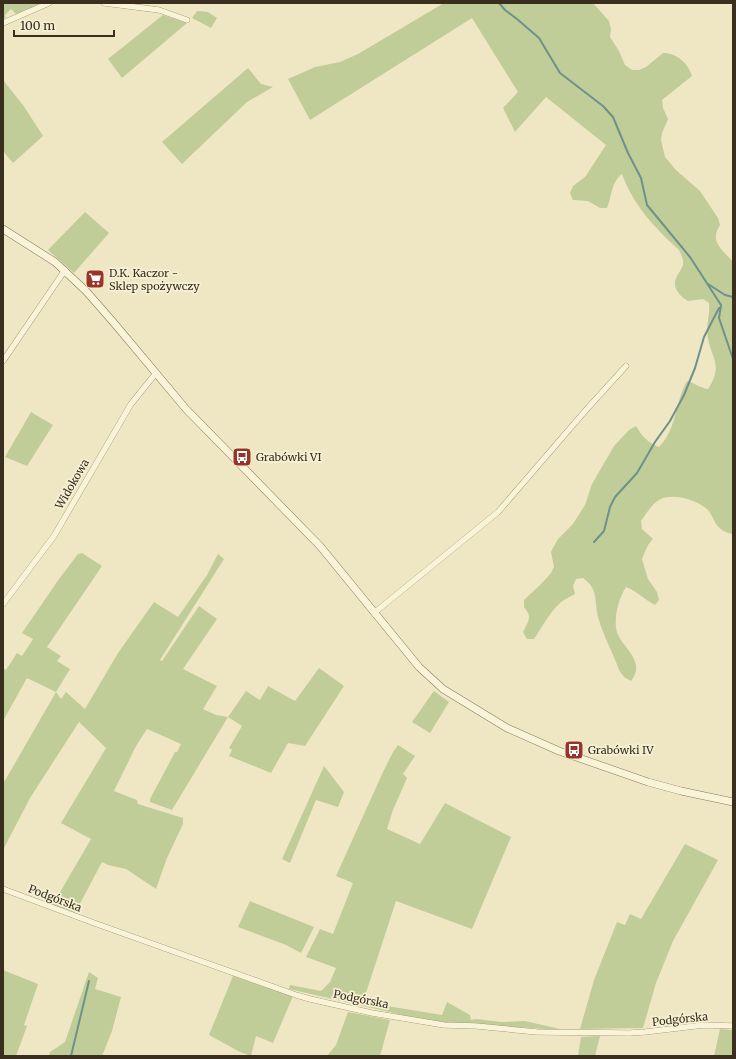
<svg xmlns="http://www.w3.org/2000/svg" width="736" height="1059" font-family="Merriweather,serif">
	<style>
		.green { fill: #c1cd98 }
		.lines { fill: none; stroke-linecap: round; stroke-linejoin: round }
		.stream { stroke: #6d918b; stroke-width: 2 }
		.minor-casing { stroke: #8a795a; stroke-width: 6 }
		.tertiary-casing { stroke: #8a795a; stroke-width: 8 }
		.minor { stroke: #f9f3d8; stroke-width: 5.5 }
		.tertiary { stroke: #f9f3d8; stroke-width: 7 }
		.labels { text-anchor: middle; dominant-baseline: central; stroke-width: 3.5; stroke-linejoin: round; paint-order: stroke }
		.poi-label { font-size: 11px; fill: #3a2f1e; stroke: #f6f0d4; text-anchor: start }
		.street-label { font-size: 11px; fill: #3a2f1e; stroke: #f6f0d4 }
	</style>
	<rect width="100%" height="100%" fill="#efe7c4"/>
	<!-- green -->
	<g class="green">
		<path d="M3 3H42L16 14 11 9 5 15 6 17 3 19Z"/>
		<path d="M444 3H593L609 21 611 29 610 37 619 51 625 65 632 70H639L646 67 663 53C677 53 688 63 692 76L662 100 663 108 668 119 662 133 661 140 665 157 676 170 700 191 718 218 720 225C709 242 722 249 733 262V534C723 532 717 528 713 518 711 515 710 512 708 510 698 500 672 492 659 500 652 504 646 514 641 521L642 529 653 539 648 545 642 559 648 579 657 592 659 600 655 605C645 600 637 591 626 587 619 598 613 618 617 632 622 648 647 661 631 681L624 677 619 670C613 653 603 635 598 617 594 600 599 590 583 578L576 579 573 586 575 594C570 597 565 599 561 602 550 612 542 627 534 639H527L523 632C528 622 533 617 524 607V600L541 584 551 573 554 567 551 552 554 546 558 539 573 524 585 505 592 484 614 446 629 430 636 426C642 436 648 443 659 447 677 429 675 402 687 381 695 383 700 388 708 389 725 363 709 357 707 332 707 322 710 313 709 303L703 299 688 301C679 296 671 287 677 276 679 272 682 269 683 265 684 259 681 255 679 250 655 228 633 205 622 174 611 182 612 197 607 208H600L588 201 573 200 570 193 573 186 585 177 606 145 546 97 515 132 503 108 518 92 472 18 310 120 288 79 315 67 340 62 358 54Z"/>
		<path d="M197 11 208 12 217 18 211 28 192 18Z"/>
		<path d="M163 15 187 23 122 78 108 59Z"/>
		<path d="M248 68 261 84 273 87 247 102 182 164 162 142Z"/>
		<path d="M3 80 23 105 43 136 13 163 3 151Z"/>
		<path d="M85 212 109 233 74 273 48 250Z"/>
		<path d="M31 412 53 425 27 466 5 457Z"/>
		<path d="M82 553 102 566 47 647 61 656 57 661 70 669 56 692 61 699 66 692 85 709 118 653 154 602 178 617 207 575 218 554 224 559 160 660 162 661 199 606 217 619 183 669 217 686 203 709 216 715 228 717 246 691 260 700 268 686 295 701 319 668 344 686 305 746 288 743 271 773 229 756 232 750 229 748 242 726 228 717 172 810 150 802V799L175 752H177L181 744 147 729 136 746 114 791 137 800 138 804 183 818V824L167 858 156 889 126 869 108 865 102 862 75 913 52 906 91 839 61 823 106 748 79 722 30 798 3 850V784L56 692 27 678 3 721V668L6 670 17 653 22 656 33 639 22 633 59 579 78 554Z"/>
		<path d="M434 691 449 702 430 733 412 722Z"/>
		<path d="M398 745 415 756 403 774 407 778 393 810 387 829 420 844 445 803 511 837 472 929 396 901 363 1002 442 1015 447 1002 470 1015 471 1020 476 1019 501 1022 525 1021 564 1030 445 1023 411 1017 289 989 290 985 321 991 330 982 336 968 306 957 320 929 333 934 353 883 336 876 383 772 393 752Z"/>
		<path d="M324 766 344 792 338 807 316 800 290 863 282 859Z"/>
		<path d="M685 844 718 860 673 941 656 983 643 1028 580 1029 594 980 617 922 625 925 630 914 641 919Z"/>
		<path d="M250 901 314 927 301 953 286 945 238 927Z"/>
		<path d="M3 970 38 984 24 1025 27 1026 16 1056H3Z"/>
		<path d="M89 972 98 978 95 989 121 997 112 1031 102 1056H49L50 1052 65 1042Z"/>
		<path d="M233 976 293 996 273 1043 256 1036 251 1056 240 1052 209 1035Z"/>
		<path d="M348 1012 390 1020 380 1056H327L336 1045Z"/>
		<path d="M720 1029 733 1030V1056H714Z"/>
		<path d="M600 1036 595 1056H578L581 1037Z"/>
	</g>
	<g class="lines">
		<!-- stream -->
		<g class="stream">
			<path d="M499 3 505 10 517 19 539 38 560 73 603 106 613 117 628 153 641 178 647 205 690 257 721 305 719 318 733 359"/>
			<path d="M708 284 725 295 733 297"/>
			<path d="M594 542 604 531 610 507 615 497 637 473 655 442 670 421 684 395 695 368 704 337 719 308"/>
			<path d="M71 1056 89 981"/>
		</g>
		<defs>
			<g id="minor">
				<path d="M104 3 159 10 187 20"/>
				<path d="M3 23 49 3"/>
				<path d="M3 361 65 270"/>
				<path d="M3 604 54 536 131 404 156 373"/>
				<path d="M374 613 498 512 586 410 626 366"/>
				<path d="M3 889 94 923 296 995 310 999 372 1013 444 1025 476 1026 537 1032 629 1033 645 1032 704 1025 733 1026"/>
			</g>
			<path id="tertiary" d="M3 229 55 262 86 291 114 323 186 409 320 546 419 667 443 689 507 728 559 751 648 782 681 791 733 802"/>
		</defs>
		<!-- minor casing -->
		<use href="#minor" class="minor-casing"/>
		<!-- tertiary casing -->
		<use href="#tertiary" class="tertiary-casing"/>
		<!-- minor -->
		<use href="#minor" class="minor"/>
		<!-- tertiary -->
		<use href="#tertiary" class="tertiary"/>
	</g>
	<!-- icons -->
	<defs>
		<symbol id="supermarket-square" viewBox="-11 -11 22 22"><rect x="-9" y="-9" width="18" height="18" rx="4" fill="#9a3429" stroke="#f6f0d4"/><path d="M-6-5.5h2.5l.6 2H6L4.5 2H-2.5L-4.4-4H-6ZM-1.5 3.2a1.3 1.3 0 1 0 .1 0ZM3 3.2a1.3 1.3 0 1 0 .1 0Z" fill="#fff"/></symbol>
		<symbol id="bus-square" viewBox="-11 -11 22 22"><rect x="-9" y="-9" width="18" height="18" rx="4" fill="#9a3429" stroke="#f6f0d4"/><path d="M-5-6H5V4H4V6H2V4H-2V6H-4V4H-5ZM-3.5-4V0h7V-4ZM-3.5 1.2v1.5H-2V1.2ZM2 1.2v1.5H3.5V1.2Z" fill="#fff"/></symbol>
	</defs>
	<g fill-rule="evenodd">
		<use href="#supermarket-square" x="84" y="268" width="22" height="22"/>
		<use href="#bus-square" x="231" y="446" width="22" height="22"/>
		<use href="#bus-square" x="563" y="739" width="22" height="22"/>
	</g>
	<g class="labels">
		<!-- poi labels -->
		<g class="poi-label">
			<text x="109" y="273">D.K. Kaczor -<tspan x="109" dy="13">Sklep spożywczy</tspan></text>
			<text x="256" y="457">Grabówki VI</text>
			<text x="588" y="750">Grabówki IV</text>
		</g>
		<!-- street labels -->
		<g class="street-label">
			<text transform="translate(72 484) rotate(-60)">Widokowa</text>
			<text transform="translate(55 898) rotate(21)">Podgórska</text>
			<text transform="translate(361 999) rotate(11)">Podgórska</text>
			<text transform="translate(680 1019) rotate(-6)">Podgórska</text>
		</g>
	</g>
	<!-- border -->
	<rect width="736" height="1059" fill="none" stroke="#3a2f1e" stroke-width="8"/>
	<!-- scale -->
	<path d="M14 30v6h100v-6" fill="none" stroke="#3a2f1e" stroke-width="2"/>
	<text x="20" y="30" font-size="12" fill="#3a2f1e" stroke="#f6f0d4" stroke-width="3" paint-order="stroke">100 m</text>
</svg>
